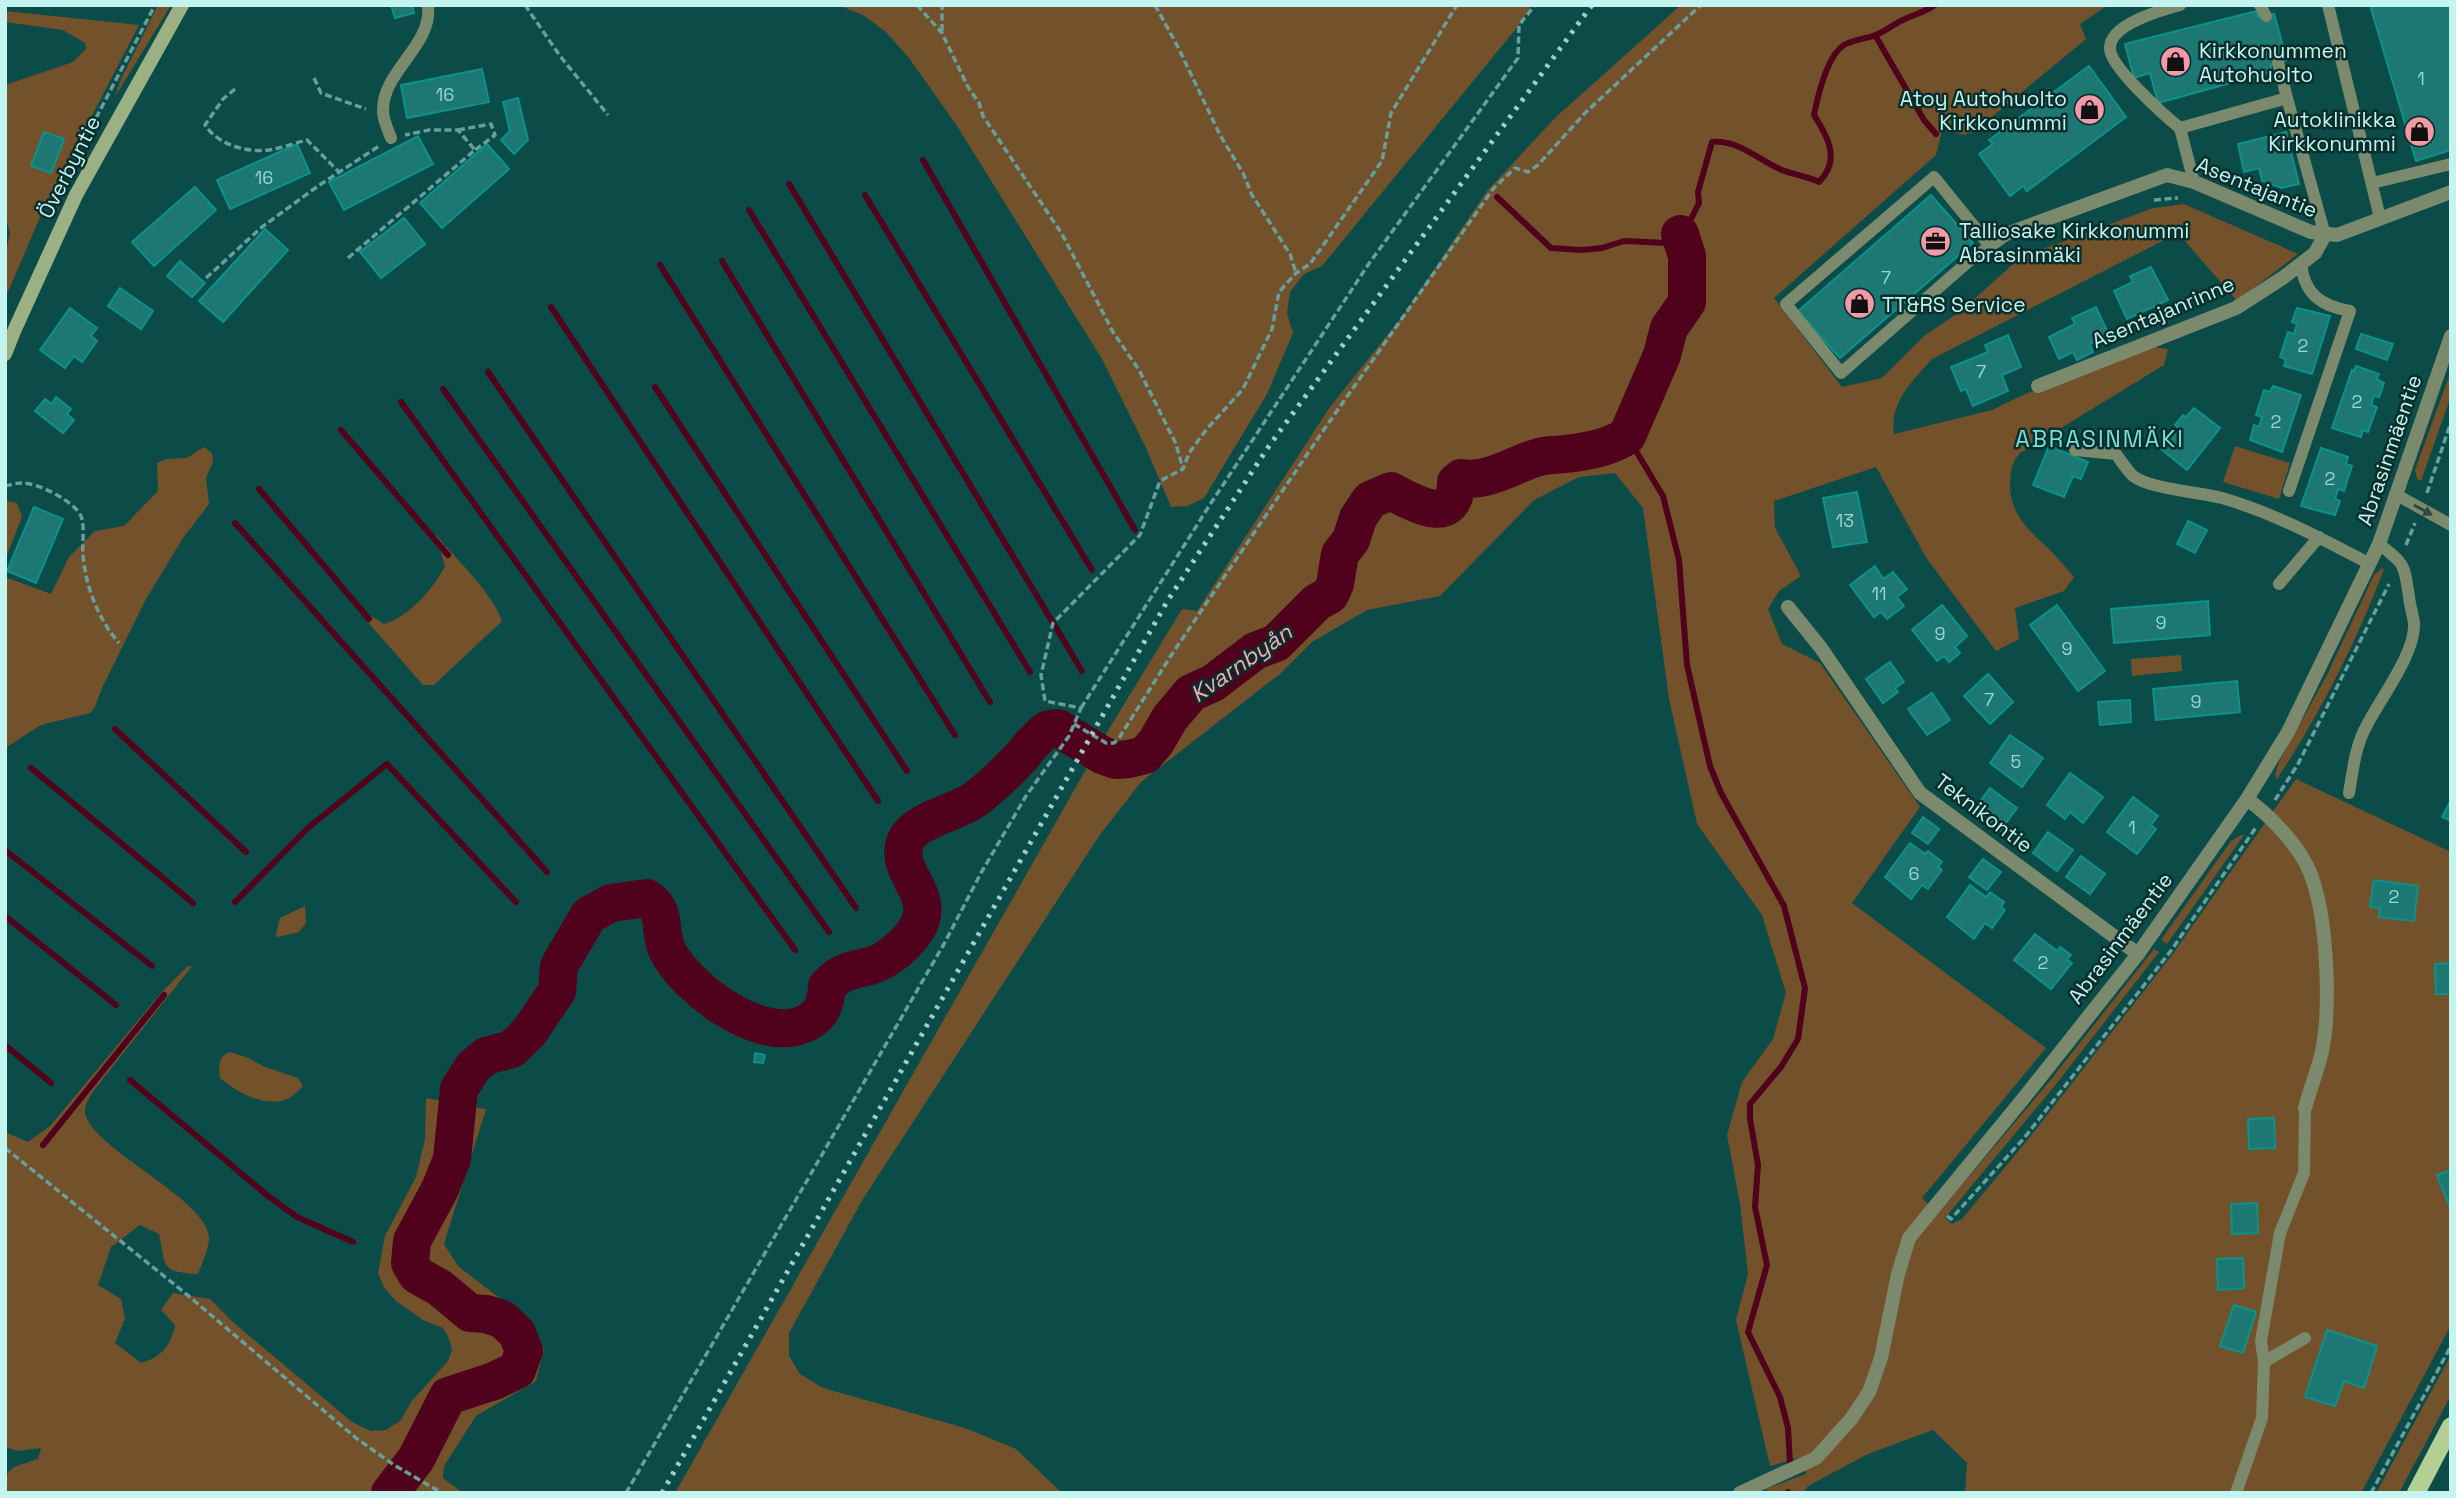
<svg xmlns="http://www.w3.org/2000/svg" width="2456" height="1498" font-family="'Space Grotesk',sans-serif">
	<style>
		.green { fill: #73522b }
		.lines { fill: none; stroke-linecap: round; stroke-linejoin: round }
		.stream { stroke: #50021d; stroke-width: 6 }
		.river { stroke: #50021d; stroke-width: 38 }
		.building { fill: #1d7772; stroke: #0b928b; stroke-width: 2 }
		.path { stroke: #669f9b; stroke-width: 3.5; stroke-dasharray: 7 3.5; stroke-linecap: butt }
		.lane { stroke: #7b896c; stroke-width: 12 }
		.street { stroke: #7b896c; stroke-width: 14 }
		.secondary { stroke: #9bb183; stroke-width: 14 }
		.primary { stroke: #b3cf94; stroke-width: 18 }
		.rail { stroke: #9dd1cd; stroke-width: 5; stroke-dasharray: 3.5 7; stroke-linecap: butt }
		.oneway { fill: #2c493f }
		.labels { text-anchor: middle; dominant-baseline: central; stroke-width: 5; stroke-linejoin: round; paint-order: stroke }
		.number-label { font-size: 18px; fill: #9ad5d0 }
		.poi-label { font-size: 21px; fill: #c3f4ef; stroke: #0a2e2c; text-anchor: start }
		.street-label { font-size: 21px; fill: #c3f4ef; stroke: #0a2e2c }
		.neighbourhood-label { font-size: 23px; letter-spacing: 2px; fill: #75e2da; stroke: #0a2e2c }
		.water-label { font-size: 23px; font-style: italic; fill: #f3adb8; stroke: #0a2e2c }
	</style>
	<rect width="100%" height="100%" fill="#0b4b48"/>
	<!-- green -->
	<g class="green">
		<path d="M158 5H171L115 97 121 79Z"/>
		<path d="M838 5H1532L1519 25 1322 266 1304 274 1290 292 1287 313 1293 333 1267 394 1204 498 1187 506 1171 507 1146 448 1102 359 957 126 909 58 886 32 863 15Z"/>
		<path d="M1681 5H2108L2080 24 2086 39 1975 131 1965 135 1942 130 1936 155 1774 298 1842 387 1882 378 1924 336 1961 311 2021 257 2153 208 2184 204 2298 254 2237 301 2178 233 1932 359C1913 380 1889 403 1894 434L1992 410 2023 395 2154 347 2168 349 2164 365 2020 453C2011 463 2011 470 2010 483 2009 512 2028 530 2048 548 2057 557 2065 567 2074 577L2064 591 2015 608 2019 639 1996 651 1927 559 1876 467 1774 501 1775 528 1801 576 1779 591 1768 609 1782 644 1820 663 1920 807 1852 903 2046 1048 1922 1198 1938 1213 2049 1082 2154 949 2159 952 2057 1083 1945 1218 1952 1224 1962 1219 2030 1137 2172 955 2296 779 2451 852V1325L2361 1493H1965L1967 1463 1933 1430 1868 1454 1808 1486 1803 1493H1768L1766 1489 1806 1474 1802 1457 1770 1466 1736 1320 1748 1274 1740 1204 1727 1135 1742 1082 1773 1039 1786 993 1762 915 1697 824 1669 699 1643 508 1615 473 1579 477 1534 500 1440 596 1367 610 1312 642 1281 673 1141 782 1099 836 863 1199 789 1333V1356L800 1374 823 1388 965 1428 1016 1449 1062 1493H675L1106 734 1182 609 1197 611 1330 407 1404 314 1487 191 1556 117Z"/>
		<path d="M5 11 139 25 44 208 5 299V256L10 233 5 214V85L73 62 86 49 85 43 63 30 5 22Z"/>
		<path d="M2451 371V396L2421 481 2417 479 2415 470Z"/>
		<path d="M2235 446 2290 463 2279 499 2223 482Z"/>
		<path d="M204 447 212 453 213 462 206 478 209 504 183 538 146 599 102 688 95 707 90 713 41 725 5 748V577L51 594 69 557 95 531 124 526 158 491 157 463 167 459 187 458Z"/>
		<path d="M5 501 17 503 22 517 5 560Z"/>
		<path d="M436 535C456 559 492 592 502 621L434 685H423L366 620 371 616 384 624C409 617 434 588 445 566L440 550 431 537Z"/>
		<path d="M2382 568 2384 569C2357 641 2320 714 2277 779L2275 774 2279 762 2327 675 2374 575Z"/>
		<path d="M2181 655 2182 671 2132 676 2131 659Z"/>
		<path d="M2241 835H2244L2167 944 2161 940 2231 841Z"/>
		<path d="M305 906 306 923 299 932 277 937 276 934 280 918Z"/>
		<path d="M188 966H192L91 1094C89 1099 85 1105 85 1109 82 1145 209 1198 209 1238 209 1249 202 1263 198 1274 161 1272 166 1268 159 1234L140 1225 111 1247 98 1285 121 1299 125 1319 115 1343 141 1363C161 1358 171 1345 175 1325L161 1310 173 1293 210 1299 234 1323 352 1422 371 1431 386 1430 401 1420 411 1402 448 1361 452 1350 449 1338 443 1328 423 1320 396 1301 384 1287 378 1273 385 1236 416 1177 425 1139 426 1098 486 1109 444 1244 458 1266 525 1318 544 1349 536 1381 476 1416 444 1466 443 1478 463 1493H5C5 1464 13 1468 38 1459L41 1448 18 1451 5 1447V1132L28 1142 50 1126 161 993Z"/>
		<path d="M229 1052 246 1057 265 1067 298 1078 303 1086C297 1092 290 1100 281 1101 260 1105 235 1091 220 1078 219 1067 217 1058 229 1052Z"/>
		<path d="M2451 1355V1395L2399 1493H2376Z"/>
	</g>
	<g class="lines">
		<!-- stream -->
		<g class="stream">
			<path d="M1875 35 1924 120 1936 134"/>
			<path d="M923 160 1135 530"/>
			<path d="M789 184 1082 671"/>
			<path d="M865 195 1092 570"/>
			<path d="M1497 197 1551 248 1582 250 1602 248 1624 241 1667 243 1680 234 1690 221 1699 203 1698 192 1712 142C1740 140 1758 160 1782 170 1794 175 1807 176 1819 182 1841 160 1828 137 1814 115 1818 95 1827 56 1844 45 1854 39 1866 39 1876 35 1886 31 1895 23 1905 19 1916 14 1925 12 1935 5"/>
			<path d="M749 210 1030 672"/>
			<path d="M722 261 990 702"/>
			<path d="M660 265 955 735"/>
			<path d="M551 307 878 801"/>
			<path d="M488 372 856 908"/>
			<path d="M655 387 907 771"/>
			<path d="M443 389 829 932"/>
			<path d="M401 402 795 950"/>
			<path d="M341 430 448 555"/>
			<path d="M1627 436 1663 496 1679 560 1687 665 1710 766 1721 793 1784 906 1805 988 1798 1039 1781 1067 1750 1104V1119L1758 1165 1755 1207 1767 1265 1748 1332 1780 1397 1788 1428 1790 1464"/>
			<path d="M259 489 369 619"/>
			<path d="M235 523 547 872"/>
			<path d="M115 729 246 852"/>
			<path d="M31 768 193 903"/>
			<path d="M5 850 152 966"/>
			<path d="M235 902 309 827 387 764 516 902"/>
			<path d="M5 916 116 1005"/>
			<path d="M5 1045 51 1083"/>
			<path d="M130 1080 268 1196 297 1217 353 1242"/>
			<path d="M43 1145 164 995"/>
			<path d="M1788 1492V1493"/>
		</g>
		<!-- river -->
		<path class="river" d="M390 1493 416 1459 448 1396 494 1381 517 1370 524 1351 517 1333 502 1319 486 1314 470 1313 440 1288 417 1275 410 1263 412 1241 440 1189 452 1159 459 1089 473 1067 486 1056 512 1049 530 1031 557 991 559 966 589 915 611 903 647 898C668 912 658 930 667 950 686 988 756 1040 799 1026 820 1019 826 1006 827 986 843 970 850 971 870 966 884 962 900 950 909 939 947 897 891 876 906 840 914 821 957 812 974 800 991 788 1007 772 1021 757 1028 749 1038 735 1047 730 1050 728 1054 729 1058 728L1102 755 1116 760 1129 759 1145 755 1156 742 1170 718 1191 693 1213 683 1255 651 1276 643 1317 602 1330 595 1335 584 1340 554 1351 540 1358 518 1370 500 1391 491C1412 502 1456 529 1456 482L1461 478C1488 483 1514 464 1539 457 1547 455 1557 455 1565 454 1586 452 1610 447 1627 436L1662 355 1669 328 1687 302V256L1680 234"/>
	</g>
	<!-- building -->
	<g class="building">
		<path d="M391 5H412L414 13 395 18Z"/>
		<path d="M2370 5H2451V150L2416 161Z"/>
		<path d="M2257 11 2258 17 2274 14 2287 60 2271 65V72L2158 103 2150 73 2134 78 2125 44Z"/>
		<path d="M2089 66 2126 117 2027 191 2023 186 2010 196 1979 154 1993 144 1989 140Z"/>
		<path d="M482 69 489 102 407 118 401 85Z"/>
		<path d="M518 98 528 140 514 154 501 140 510 131 503 102Z"/>
		<path d="M44 132 64 139 51 173 31 166Z"/>
		<path d="M2286 132 2299 184 2282 188 2262 181 2259 168 2244 172 2238 144Z"/>
		<path d="M418 136 433 164 344 210 329 182Z"/>
		<path d="M297 144 310 173 230 209 217 180Z"/>
		<path d="M487 144 509 169 442 228 420 203Z"/>
		<path d="M195 187 216 210 154 266 132 242Z"/>
		<path d="M1931 195 1973 243 1840 358 1798 311Z"/>
		<path d="M404 218 425 244 381 278 360 252Z"/>
		<path d="M265 229 288 250 223 322 199 301Z"/>
		<path d="M180 261 205 283 192 297 167 276Z"/>
		<path d="M2151 267 2168 300 2127 319 2114 291 2133 282 2130 276Z"/>
		<path d="M120 288 153 311 141 329 108 306Z"/>
		<path d="M2096 307 2109 335 2090 344 2093 352 2077 360 2073 352 2059 359 2049 337 2075 324 2072 318Z"/>
		<path d="M70 308 97 328 91 336 97 341 82 362 74 356 65 368 40 350Z"/>
		<path d="M2297 308 2330 316 2312 374 2284 366 2286 359 2280 357 2288 332 2294 334 2297 324 2292 322Z"/>
		<path d="M2361 334 2393 344 2387 360 2356 349Z"/>
		<path d="M2008 335 2021 367 2002 375 2008 391 1973 406 1966 389 1961 391 1951 367 1988 352 1985 345Z"/>
		<path d="M2356 366 2379 374 2377 379 2384 383 2379 397 2374 396 2371 405 2377 407 2368 432 2363 430 2361 437 2332 428 2352 370 2354 371Z"/>
		<path d="M2273 386 2301 395 2282 452 2250 440 2254 425 2259 427 2262 417 2256 415 2264 390 2270 392Z"/>
		<path d="M56 397 71 409 67 414 74 420 63 433 35 411 45 399 52 404Z"/>
		<path d="M2194 408 2220 428 2187 470 2161 449 2178 427 2175 425 2183 415 2186 417Z"/>
		<path d="M2049 446 2088 462 2081 479 2073 476 2064 497 2033 485Z"/>
		<path d="M2321 448 2348 457 2346 464 2352 466 2344 491 2338 489 2335 499 2340 501 2335 515 2301 506Z"/>
		<path d="M1857 492 1867 542 1833 547 1823 498Z"/>
		<path d="M34 507 63 519 36 583 7 571Z"/>
		<path d="M2188 521 2207 530 2195 553 2177 544Z"/>
		<path d="M1875 566 1883 579 1893 572 1907 589 1897 597 1904 606 1887 619 1881 612 1874 617 1850 585Z"/>
		<path d="M2208 601 2210 635 2114 643 2111 609Z"/>
		<path d="M1942 605 1967 636 1955 647 1960 653 1949 662 1944 656 1937 661 1912 630Z"/>
		<path d="M2057 605 2105 671 2078 691 2030 625Z"/>
		<path d="M1890 662 1904 682 1895 688 1898 692 1883 703 1866 679Z"/>
		<path d="M1988 674 2013 702 1990 724 1964 696Z"/>
		<path d="M2237 681 2240 712 2156 720 2153 689Z"/>
		<path d="M1932 693 1950 720 1927 735 1908 709Z"/>
		<path d="M2130 700 2131 722 2100 725 2098 702Z"/>
		<path d="M2010 735 2043 758 2022 787 1990 763Z"/>
		<path d="M2070 773 2103 797 2083 823 2070 812 2065 819 2047 805Z"/>
		<path d="M1990 788 2017 808 2000 831 1973 811Z"/>
		<path d="M2133 797 2158 816 2151 825 2156 829 2137 854 2107 832Z"/>
		<path d="M2451 800V821L2442 817Z"/>
		<path d="M1923 817 1939 829 1928 844 1912 833Z"/>
		<path d="M2048 832 2073 850 2057 871 2033 853Z"/>
		<path d="M1910 843 1925 854 1928 851 1942 862 1938 867 1942 870 1928 889 1922 885 1911 899 1885 877Z"/>
		<path d="M2081 856 2105 874 2090 894 2066 877Z"/>
		<path d="M1983 859 2001 872 1987 890 1969 877Z"/>
		<path d="M2374 880 2418 886 2414 921 2379 917 2380 908 2370 907Z"/>
		<path d="M1970 885 1986 897 1990 892 2004 902 2001 907 2005 910 1992 928 1985 923 1974 939 1947 917Z"/>
		<path d="M2035 934 2057 951 2060 947 2071 955 2067 960 2072 963 2051 989 2014 960Z"/>
		<path d="M2451 963V994H2436L2435 964Z"/>
		<path d="M755 1053 765 1055 763 1063 754 1062Z"/>
		<path d="M2274 1118 2275 1148 2249 1149 2248 1119Z"/>
		<path d="M2451 1170V1210L2437 1175Z"/>
		<path d="M2257 1203 2258 1233 2232 1234 2231 1204Z"/>
		<path d="M2243 1258 2244 1288 2218 1290 2217 1259Z"/>
		<path d="M2234 1305 2256 1312 2243 1353 2220 1346Z"/>
		<path d="M2327 1330 2377 1346 2364 1388 2344 1381 2335 1406 2305 1397Z"/>
	</g>
	<g class="lines">
		<!-- path -->
		<g class="path">
			<path d="M525 5 560 56 608 115"/>
			<path d="M917 5 942 33 968 87 979 103 983 116 1062 234 1113 332 1139 370 1176 444 1183 469"/>
			<path d="M1155 5 1178 47 1220 135 1243 173 1252 195 1290 254 1296 273"/>
			<path d="M942 31V5"/>
			<path d="M314 78 321 93 366 109"/>
			<path d="M235 89 223 99 205 125C217 144 246 153 269 150 282 148 295 143 307 140L339 172"/>
			<path d="M96 118 155 5"/>
			<path d="M458 130 491 124 495 135 475 150"/>
			<path d="M2154 200 2178 198"/>
			<path d="M348 258 475 150 458 130H429L405 135"/>
			<path d="M206 278 262 227 318 186 379 146"/>
			<path d="M5 486C10 485 16 483 21 483 37 482 74 501 81 516 85 526 82 543 83 554 85 585 98 619 119 643"/>
			<path d="M2427 493 2451 422"/>
			<path d="M2406 545 2415 523"/>
			<path d="M1081 708 1211 503 1368 265 1518 58 1519 25 1535 5"/>
			<path d="M1074 724 1106 743H1114L1119 738 1172 654 1325 428 1493 189 1515 168 1528 172 1538 165 1585 113 1701 5"/>
			<path d="M2275 800 2298 764 2389 584"/>
			<path d="M5 1148 185 1293 356 1438 394 1465 442 1493"/>
			<path d="M1947 1216 1951 1219 2025 1137 2170 952 2257 826"/>
			<path d="M626 1493 944 944 981 873 1026 796 1069 736 1081 708 1045 701 1041 675 1053 623 1140 535 1160 481 1183 469 1189 453 1206 430 1243 389 1272 329 1279 292 1296 273 1310 264 1382 161 1391 113 1457 5"/>
			<path d="M2371 1493 2451 1346"/>
		</g>
		<!-- lane -->
		<g class="lane">
			<path d="M2180 5C2162 10 2110 24 2110 48 2109 66 2165 116 2180 128"/>
			<path d="M2260 5 2266 16"/>
			<path d="M2328 5 2380 218"/>
			<path d="M2278 62 2287 98"/>
			<path d="M391 138C388 130 383 120 383 111 382 71 433 46 428 5"/>
			<path d="M2194 182 2180 128 2287 98 2325 235"/>
			<path d="M2372 183 2451 164"/>
			<path d="M1990 246 1934 177 1786 304 1841 373 1969 261 2009 233"/>
			<path d="M2075 450 2116 454C2121 461 2127 470 2133 476 2150 489 2199 492 2222 498 2274 513 2322 539 2370 564"/>
			<path d="M2289 491 2350 311C2321 306 2304 294 2301 263"/>
			<path d="M2395 494 2451 525"/>
			<path d="M2279 584 2319 537"/>
			<path d="M2349 793C2353 770 2355 746 2367 725 2380 699 2416 653 2414 623 2413 615 2410 606 2409 597 2404 564 2406 565 2379 544"/>
			<path d="M2264 1362 2305 1338"/>
			<path d="M2236 1493 2262 1418 2264 1362 2261 1341 2280 1233 2304 1173 2305 1108"/>
		</g>
		<!-- street -->
		<g class="street">
			<path d="M2009 233 2167 175 2194 182 2311 232 2337 235 2451 192"/>
			<path d="M2038 386 2236 308 2284 277 2315 253 2325 235"/>
			<path d="M1788 607 1821 648 1920 793 2138 954"/>
			<path d="M2247 799C2272 817 2304 850 2313 881 2327 922 2331 1009 2322 1051 2318 1070 2310 1089 2305 1108"/>
			<path d="M1740 1493 1816 1458 1851 1419 1869 1392 1881 1358 1898 1274 1909 1238 2023 1099 2138 954 2247 799 2288 732 2379 544 2451 336"/>
		</g>
		<!-- secondary -->
		<path class="secondary" d="M5 354 15 329 76 195 182 5"/>
		<!-- primary -->
		<path class="primary" d="M2416 1493 2451 1426"/>
		<!-- rail -->
		<path class="rail" d="M662 1493 1168 600 1269 446 1592 5"/>
	</g>
	<!-- one-way arrows -->
	<defs><path id="oneway-solid" d="M-6-.8H1V-3.2L6.5 0L1 3.2V.8H-6Z" transform="scale(1.75)"/></defs>
	<use class="oneway" href="#oneway-solid" transform="translate(2423 510) rotate(29)"/>
	<!-- icons -->
	<defs>
		<symbol id="shop-disc" viewBox="-11 -11 22 22"><circle r="9.5" fill="#f39aa9" stroke="#0a2e2c"/><path d="M-5-2.5h2.3a2.7 3.5 0 0 1 5.4 0H5L5.5 6h-11ZM-1.5-2.5h3a1.5 2.3 0 0 0-3 0Z" fill="#111"/></symbol>
		<symbol id="office-disc" viewBox="-11 -11 22 22"><circle r="9.5" fill="#f39aa9" stroke="#0a2e2c"/><path d="M-6-3h4V-5.5h4V-3h4V5H-6ZM-1-4.5V-3h2v-1.5ZM-6 0V1H6V0Z" fill="#111"/></symbol>
	</defs>
	<g fill-rule="evenodd">
		<use href="#shop-disc" x="2158" y="44" width="35" height="35"/>
		<use href="#shop-disc" x="2072" y="92" width="35" height="35"/>
		<use href="#shop-disc" x="2402" y="114" width="35" height="35"/>
		<use href="#office-disc" x="1918" y="224" width="35" height="35"/>
		<use href="#shop-disc" x="1842" y="286" width="35" height="35"/>
	</g>
	<g class="labels">
		<!-- number labels -->
		<g class="number-label">
			<text x="2421" y="78">1</text>
			<text x="445" y="94">16</text>
			<text x="264" y="177">16</text>
			<text x="1886" y="277">7</text>
			<text x="2303" y="345">2</text>
			<text x="1981" y="371">7</text>
			<text x="2357" y="401">2</text>
			<text x="2276" y="421">2</text>
			<text x="2330" y="478">2</text>
			<text x="1845" y="520">13</text>
			<text x="1879" y="593">11</text>
			<text x="2161" y="622">9</text>
			<text x="1940" y="633">9</text>
			<text x="2067" y="648">9</text>
			<text x="1989" y="699">7</text>
			<text x="2196" y="701">9</text>
			<text x="2016" y="761">5</text>
			<text x="2132" y="827">1</text>
			<text x="1914" y="873">6</text>
			<text x="2394" y="896">2</text>
			<text x="2043" y="962">2</text>
		</g>
		<!-- poi labels -->
		<g class="poi-label">
			<text x="2199" y="50">Kirkkonummen<tspan x="2199" dy="24">Autohuolto</tspan></text>
			<text x="2067" y="98" text-anchor="end">Atoy Autohuolto<tspan x="2067" dy="24">Kirkkonummi</tspan></text>
			<text x="2396" y="119" text-anchor="end">Autoklinikka<tspan x="2396" dy="24">Kirkkonummi</tspan></text>
			<text x="1959" y="230">Talliosake Kirkkonummi<tspan x="1959" dy="24">Abrasinmäki</tspan></text>
			<text x="1882" y="304">TT&amp;RS Service</text>
		</g>
		<!-- street labels -->
		<g class="street-label">
			<text transform="translate(69 167) rotate(-63)">Överbyntie</text>
			<text transform="translate(2257 187) rotate(22)">Asentajantie</text>
			<text transform="translate(2163 312) rotate(-23)">Asentajanrinne</text>
			<text transform="translate(2389 450) rotate(-71)">Abrasinmäentie</text>
			<text transform="translate(1984 813) rotate(37)">Teknikontie</text>
			<text transform="translate(2120 938) rotate(-53)">Abrasinmäentie</text>
		</g>
		<!-- neighbourhood labels -->
		<g class="neighbourhood-label">
			<text x="2100" y="439">ABRASINMÄKI</text>
		</g>
		<!-- water labels -->
		<g class="water-label">
			<text transform="translate(1241 663) rotate(-35)">Kvarnbyån</text>
		</g>
	</g>
	<!-- border -->
	<rect width="2456" height="1498" fill="none" stroke="#c3f4ef" stroke-width="14"/>
</svg>
